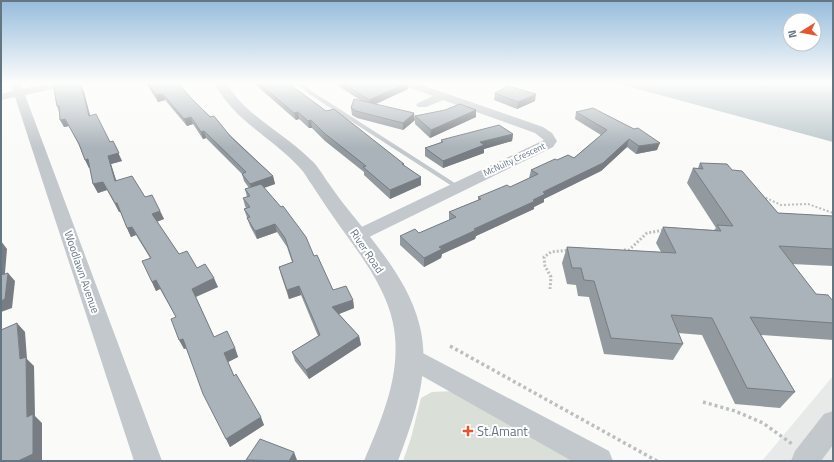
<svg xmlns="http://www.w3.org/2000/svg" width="834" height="462" font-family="'Titillium Web',sans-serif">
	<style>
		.built { fill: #e8e9e9 }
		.green { fill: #dadfd7 }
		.water { fill: #bbc7cb }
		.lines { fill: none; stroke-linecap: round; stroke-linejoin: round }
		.path-far2 { stroke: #bbbfc2; stroke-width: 2; stroke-dasharray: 2 2; stroke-linecap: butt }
		.path-far1 { stroke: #bbbfc2; stroke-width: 3; stroke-dasharray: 2 2; stroke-linecap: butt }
		.path { stroke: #bbbfc2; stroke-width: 3.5; stroke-dasharray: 3 3; stroke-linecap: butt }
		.service { fill: #c3c8cc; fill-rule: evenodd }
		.minor { fill: #c3c8cc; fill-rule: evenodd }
		.tertiary { fill: #c3c8cc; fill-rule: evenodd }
		.wall { fill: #929a9f }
		.shaded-wall { fill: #777d82 }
		.building { fill: #aab3b9; stroke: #777d82 }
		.poi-dot { fill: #e4572e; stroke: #fff; stroke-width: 1.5 }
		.labels { text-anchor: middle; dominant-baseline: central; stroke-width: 4; stroke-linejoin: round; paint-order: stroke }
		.far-street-label { font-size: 9px; fill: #657683; stroke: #fff }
		.street-label { font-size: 11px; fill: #657683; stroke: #fff }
		.near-poi-label { font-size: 13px; fill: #657683; stroke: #fff; text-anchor: start }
	</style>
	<rect width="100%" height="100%" fill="#fafaf8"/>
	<!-- built -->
	<path class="built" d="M833 376V461H762Z"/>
	<!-- green -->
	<path class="green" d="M455 391 574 461H403L411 438 421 398 432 392Z"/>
	<!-- water -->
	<path class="water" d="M616 83H833V142Z"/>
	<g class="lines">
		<!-- path-far2 -->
		<path class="path-far2" d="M762 196 781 205 808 204 833 213"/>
		<!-- path-far1 -->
		<g class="path-far1">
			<path d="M624 250H629L647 233 664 230"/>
			<path d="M550 289 551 277 545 266 544 257 551 252 569 250"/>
		</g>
		<!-- path -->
		<g class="path">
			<path d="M450 346 657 461"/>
			<path d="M703 402 735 411 763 423 792 444"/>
		</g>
		<!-- service -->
		<path class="service" d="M296 83H301L313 92 461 187 457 189 455 188 309 94Z"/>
		<!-- minor -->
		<g class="minor">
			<path d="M10 83H20L22 89 51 83H71L70 85 25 95 162 461H134L15 97 1 100V94L13 91Z"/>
			<path d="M401 83H416L543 127 552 133 557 141 553 147 363 240 357 241 351 240 348 236 351 232 544 140 535 133 443 100 426 107H418L416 105 418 103 433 96 402 85Z"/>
			<path d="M409 347 417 350 609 451 613 461H572L401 364 398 357 401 350Z"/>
			<path d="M833 411V445L821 461H791L795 451 824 414Z"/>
		</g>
		<!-- tertiary -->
		<path class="tertiary" d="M214 83H226C247 117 284 133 311 160 318 166 322 174 327 181 336 194 345 206 355 218 379 248 409 284 419 323 432 370 414 418 398 461H364C382 418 403 372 393 323 386 288 360 254 339 225 330 212 321 199 312 185 308 180 305 173 300 168 271 136 236 123 214 83Z"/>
	</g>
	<!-- wall -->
	<g class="wall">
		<path d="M146 83H178L191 98 273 176 275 184 264 188 314 256 333 290 353 300 354 308 339 314 359 336 361 345 309 379 295 361 292 352 318 336 301 295 289 299 281 275 279 267 292 262 287 247 277 232 257 239 250 226 244 209 246 208 245 206 243 198 247 197 245 189 249 188 244 181 242 174 206 138 203 139 193 124 187 126 165 100 158 102Z"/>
		<path d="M254 83H289L296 89 326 111 404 164V166L421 177V185L390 199 364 175V172L325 141 312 128H309L299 119 296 120 257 86Z"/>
		<path d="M334 83H408V89L376 104 415 120 403 130 357 118 352 115 351 108 360 100Z"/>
		<path d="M80 86 84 92 90 116 110 142 122 161 111 164 116 181 145 197 160 211 164 219 157 222 179 254 197 268 218 287 196 297 214 337 235 348 238 357 228 362 234 376 264 425 230 447 186 348 184 349 176 317 160 289 156 291 152 282 150 258 136 235 131 237 127 228 120 211 119 212 107 190 98 193 93 184 90 168H89L79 145 69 126 64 127 57 106Z"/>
		<path d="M495 93 535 101 517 109 494 100Z"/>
		<path d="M476 110V117L430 138 415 124V116Z"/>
		<path d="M576 112 657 150 636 154 627 147 601 171 544 199V202L534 207V209L476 236 475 239 442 254 441 258 424 267 400 245V236L419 233 449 220V212L478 200V197L510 187 529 178 531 170 557 160 574 158 601 135 575 119Z"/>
		<path d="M513 134 512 141 484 149V153L443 168 425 156V148L441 142V140Z"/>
		<path d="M700 163 732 170 778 213 833 216V266L792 264 816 294 833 301V340L761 335 795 392 780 408 735 404 702 335 678 333 683 344 673 360 604 354 589 297 578 296 576 285 567 284 562 263 567 247 661 252 656 243 663 227 714 230 716 228 687 183 693 168H698Z"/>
	</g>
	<!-- shaded-wall -->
	<g class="shaded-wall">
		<path d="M407 83H408V89L369 107V100Z"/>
		<path d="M81 85 84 92 92 123 89 116Z"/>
		<path d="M163 94 165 100 158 102 156 95Z"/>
		<path d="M536 94 535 101 517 109 518 102Z"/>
		<path d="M476 110V117L430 138 431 130Z"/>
		<path d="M298 112 299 119 296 120 294 113Z"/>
		<path d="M414 113 415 120 403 130V123Z"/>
		<path d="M191 117 193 124 187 126 184 119Z"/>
		<path d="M65 119 69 126 64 127 60 120Z"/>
		<path d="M311 120 312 128H309L308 121Z"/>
		<path d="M204 131 206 138 203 139 201 132Z"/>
		<path d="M513 134 512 141 484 149V153L443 168V161L480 142Z"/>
		<path d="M629 139 627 147 601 171 544 199V202L534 207V209L476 236 475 239 442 254 441 258 424 267V258L439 247 474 229 533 200 543 192Z"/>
		<path d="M113 141 122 161 111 164 119 189 115 181 108 156Z"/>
		<path d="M660 143 657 150 636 154 639 146Z"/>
		<path d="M88 159 92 167 89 168 85 160Z"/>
		<path d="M273 176 275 184 252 192 250 184Z"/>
		<path d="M421 177V185L390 199V190Z"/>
		<path d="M103 182 107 190 98 193 93 184Z"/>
		<path d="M115 203H117L121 211 119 212Z"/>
		<path d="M160 211 164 219 155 222 152 214Z"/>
		<path d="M275 224 277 232 257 239 255 231Z"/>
		<path d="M132 227 136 235 131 237 127 228Z"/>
		<path d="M1 241 7 249 4 285 1 282Z"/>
		<path d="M8 273 15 281 12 308 1 312V301Z"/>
		<path d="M214 278 218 287 195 297 192 289Z"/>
		<path d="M156 280 160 289 156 291 152 282Z"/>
		<path d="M299 286 301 295 289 299 287 290Z"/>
		<path d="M353 300 354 308 334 316 332 307Z"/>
		<path d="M17 323 25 332 27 359 34 366 35 416 42 423V461H18L27 417 20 359Z"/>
		<path d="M359 336 361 345 309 379 306 370Z"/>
		<path d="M183 339 187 348 184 349 179 340Z"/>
		<path d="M235 348 238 357 228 362 224 353Z"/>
		<path d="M261 417 264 425 230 447 226 439Z"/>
		<path d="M294 452 297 460V461H289Z"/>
	</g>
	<!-- building -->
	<g class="building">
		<path d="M53 83H78L79 86 81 85 89 116 96 114 110 142 113 141 119 153 108 156 115 181 132 176 145 197 152 195 160 211 152 214 179 254 187 251 197 268 205 264 214 278 192 289 214 337 227 331 235 348 224 353 234 376 236 374 261 417 226 439 203 394 183 339 179 340 171 319 176 317 156 280 152 282 142 261 151 258 132 227 127 228 117 203H115L103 182 93 184 88 159 85 160 79 144 65 119 60 120 59 106H57Z"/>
		<path d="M148 83H178L191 98 210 117 214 116 231 137 273 176 250 184 242 174 246 172 204 131 201 132 191 117 184 119 163 94 156 95Z"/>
		<path d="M259 83H289L296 89 326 111 334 109 404 164H402L421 177 390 190 363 167 366 166 324 133 311 120 308 121 298 112 294 113Z"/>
		<path d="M343 83H407L369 100Z"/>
		<path d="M508 86 536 94 518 102 495 93Z"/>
		<path d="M354 99 414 113 403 123 356 111 351 108Z"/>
		<path d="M460 104 476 110 431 130 415 116 445 110Z"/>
		<path d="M593 108 634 129 638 128 660 143 639 146 629 139 603 163 543 192 545 194 533 200 535 201 474 229 476 230 439 247 442 249 424 258 400 236 415 229 419 233 456 217 449 212 481 199 478 197 507 185 510 187 538 174 531 170 555 159 557 160 568 155 574 158 607 130 576 112Z"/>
		<path d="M499 125 513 134 480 142 484 145 443 161 425 148 443 142 441 140Z"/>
		<path d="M700 163 727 164 732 170 742 171 778 213 833 216V249L779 246 816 294 828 295 833 301V323L750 317 795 392 747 388 712 318 671 315 683 344 611 338 594 281 584 280 581 268H572L567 247 676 253 663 227 721 231 717 225 733 226 693 168 703 169Z"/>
		<path d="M261 184 281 207 283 206 306 237 314 256 317 255 333 290 346 286 353 300 332 307 359 336 306 370 292 352 320 335 299 286 287 290 279 267 293 262 285 238 275 224 255 231 247 218 250 217 244 209 250 207 243 198 250 196 245 189Z"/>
		<path d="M8 273 5 299 1 301V275Z"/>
		<path d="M17 323 20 359 26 357 27 417 33 414V454L18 461H1V330Z"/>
		<path d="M260 439 294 452 289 461 246 460Z"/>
	</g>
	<!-- sky -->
	<linearGradient id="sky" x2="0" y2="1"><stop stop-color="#96bcdc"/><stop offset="0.56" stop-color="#fdfdfc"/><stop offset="1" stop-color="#fdfdfc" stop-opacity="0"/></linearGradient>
	<rect width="834" height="148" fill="url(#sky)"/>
	<!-- markers -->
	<path class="poi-dot" d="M466 425h4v4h4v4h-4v4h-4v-4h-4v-4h4z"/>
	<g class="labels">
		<!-- far-street labels -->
		<g class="far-street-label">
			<text transform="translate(514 159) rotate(-25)">McNulty Crescent</text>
		</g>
		<!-- street labels -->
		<g class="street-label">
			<text transform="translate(367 251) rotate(56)">River Road</text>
			<text transform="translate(82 272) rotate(71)">Woodlawn Avenue</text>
		</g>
		<!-- near-poi labels -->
		<g class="near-poi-label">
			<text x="477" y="431">St.Amant</text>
		</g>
	</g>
	<!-- border -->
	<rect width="834" height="462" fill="none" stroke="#657683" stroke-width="4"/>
	<!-- north arrow -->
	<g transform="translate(802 32) rotate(259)"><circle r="19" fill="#ffffff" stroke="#c1c8cd"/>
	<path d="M0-3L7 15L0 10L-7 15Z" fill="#e4572e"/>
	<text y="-6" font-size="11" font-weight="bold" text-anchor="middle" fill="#657683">N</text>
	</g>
</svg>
